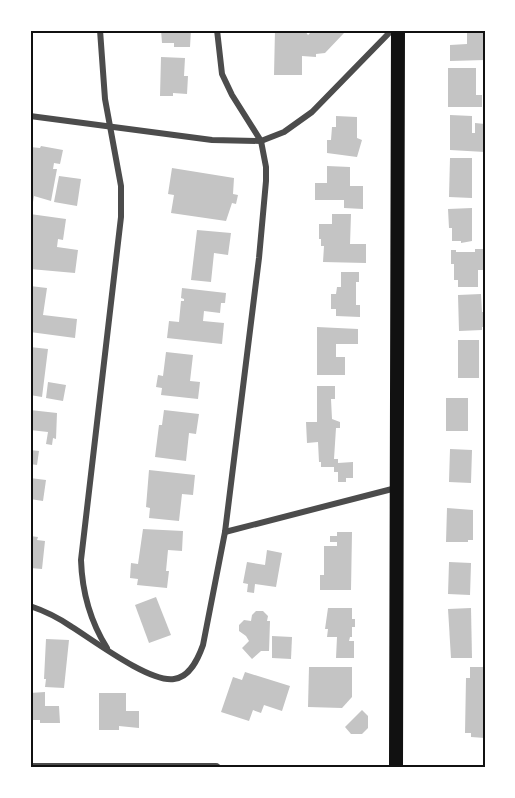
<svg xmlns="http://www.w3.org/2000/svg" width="515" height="798" font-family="'Asap Condensed',sans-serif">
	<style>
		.building { fill: #c4c4c4 }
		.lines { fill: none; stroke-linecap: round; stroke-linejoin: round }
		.minor { stroke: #4c4c4c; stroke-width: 6 }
		.tertiary { stroke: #4c4c4c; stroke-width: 10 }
		.primary { stroke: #111; stroke-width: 14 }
		.neatline { fill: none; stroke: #111; stroke-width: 2 }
	</style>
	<rect width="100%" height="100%" fill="#fff"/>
	<!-- building -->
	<g class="building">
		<path d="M161 30H191L190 47H174V43H162Z"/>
		<path d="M275 30 305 31 308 35 313 30H344V33L325 53 316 54V57L302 56V75H274Z"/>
		<path d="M467 30H485V60L450 61V45L467 44Z"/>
		<path d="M161 57 185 58 184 76H188L187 94 173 93V96H160Z"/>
		<path d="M448 68H476V95H482V107H448Z"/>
		<path d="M450 115 472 116V133H475V123L485 124V152L450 150Z"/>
		<path d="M336 116 357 117V138L362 140 357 157 327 153V140H331L332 127H336Z"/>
		<path d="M41 146 63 150 60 164 54 163 53 169H57L51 201 34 196 33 202 30 201V147L40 148Z"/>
		<path d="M450 158H472V198L449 197Z"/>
		<path d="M327 166 350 167V186H363V209L344 208V200H315V183H327Z"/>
		<path d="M172 168 234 178 233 194 238 195 236 204 232 203 226 221 171 213 174 195 168 194Z"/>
		<path d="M59 176 81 179 77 206 54 202Z"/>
		<path d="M472 208V241L461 243V241H452V228H449L448 209Z"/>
		<path d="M30 214 66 219 63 240 58 239 57 247 78 250 75 273 30 269Z"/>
		<path d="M332 214H351L350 244H366V263L323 262 324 246H321V239H319V224H332Z"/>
		<path d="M197 230 231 233 228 255 214 253 211 282 191 280Z"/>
		<path d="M475 249H485V270H478V287H458V280H454V264H451V250H456V252H475Z"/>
		<path d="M341 272H359V282H356V305H360V317L336 316V309H331V294H336L337 287H341Z"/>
		<path d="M30 286 47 288 43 315 77 319 75 338 30 332Z"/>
		<path d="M182 288 226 293 225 303H221L220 313 204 311 203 321 224 323 222 344 167 338 169 321 179 322 181 301H184V299L181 298Z"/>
		<path d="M481 294 482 312H485V327H482V330L459 331 458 295Z"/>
		<path d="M317 327 358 329V344H336V357H345V375H317Z"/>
		<rect x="458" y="340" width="21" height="38"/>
		<path d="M30 347 48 349 42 397 30 395Z"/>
		<path d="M166 352 193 355 190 381 200 382 198 399 161 395 162 388 156 387 158 375 163 376Z"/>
		<path d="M48 382 66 385 63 401 46 398Z"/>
		<path d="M317 386H335V399H331L332 419 340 422V428H336L334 459H338V463L353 462V478H346V482H338V472H334V467H321V462H319L318 442 307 443 306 422H317Z"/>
		<rect x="446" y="398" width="22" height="33"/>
		<path d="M30 410 57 413 56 439 53 438 52 445 46 444 48 432 30 430Z"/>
		<path d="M164 410 199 414 196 434 189 433 186 461 155 457 159 425H162Z"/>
		<path d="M450 449 472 450 471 483 449 482Z"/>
		<path d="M30 450 39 451 37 465 30 464Z"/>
		<path d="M149 470 195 475 193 495 182 494 179 521 149 518 150 508 146 507Z"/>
		<path d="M30 478 46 480 43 501 30 499Z"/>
		<path d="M447 508 473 510V540H468V542H446Z"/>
		<path d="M143 529 183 531 182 551 168 550 166 571H169L167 588 137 585 138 579 130 578 131 563 138 564Z"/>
		<path d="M337 532H352L351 590H320V575H324V546H337V542H330V536H337Z"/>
		<path d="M30 536 38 537 37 540 45 541 42 569 30 568Z"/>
		<path d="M267 550 282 553 276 587 255 584 254 593 247 592 248 584 243 583 247 562 265 565Z"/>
		<path d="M449 562 471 563 470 595 448 594Z"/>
		<path d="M156 597 171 635 149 643 135 605Z"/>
		<path d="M328 608H352V619H355V627H352V637H350L349 641H354V658H336L337 637H327L328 629H325Z"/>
		<path d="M471 608 472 658H451L448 609Z"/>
		<path d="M256 611H263L268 616 267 621H270L269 651H261L252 659 242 648 249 641 246 636 239 631V625L244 620 251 621 252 615Z"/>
		<path d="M272 636 292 637 291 659 272 658Z"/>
		<path d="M46 639 69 640 64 688 45 687 46 679H44Z"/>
		<path d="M309 667H352V697L342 708 308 707Z"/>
		<path d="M470 667H485V738L471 737V733H465L466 678H470Z"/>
		<path d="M245 672 290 686 282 711 264 705 261 713 253 710 249 721 221 712 233 677 242 680Z"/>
		<path d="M45 692V706H59L60 723H40V720H30V693Z"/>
		<path d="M99 693H126V711H139V728L119 726V730H99Z"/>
		<path d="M362 710 368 716V728L362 734H351L345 727Z"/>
	</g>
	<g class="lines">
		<!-- minor -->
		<g class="minor">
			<path d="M100 30 105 99 121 186V217L81 560C82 590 90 621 107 648"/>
			<path d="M30 116 212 140 261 141 284 132 312 112 392 30"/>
			<path d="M225 532 396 488"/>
			<path d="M30 606C45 611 59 618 72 627 93 640 150 683 174 679 190 677 198 659 203 645L225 532 259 258 266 181V167L261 141 232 95 222 74 217 30"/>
		</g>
		<!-- tertiary -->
		<path class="tertiary" d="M30 768H216"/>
		<!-- primary -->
		<path class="primary" d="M396 768 398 30"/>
	</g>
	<!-- border -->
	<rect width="515" height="798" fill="none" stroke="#ffffff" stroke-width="63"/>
	<rect x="32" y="32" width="452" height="734" class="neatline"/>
</svg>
